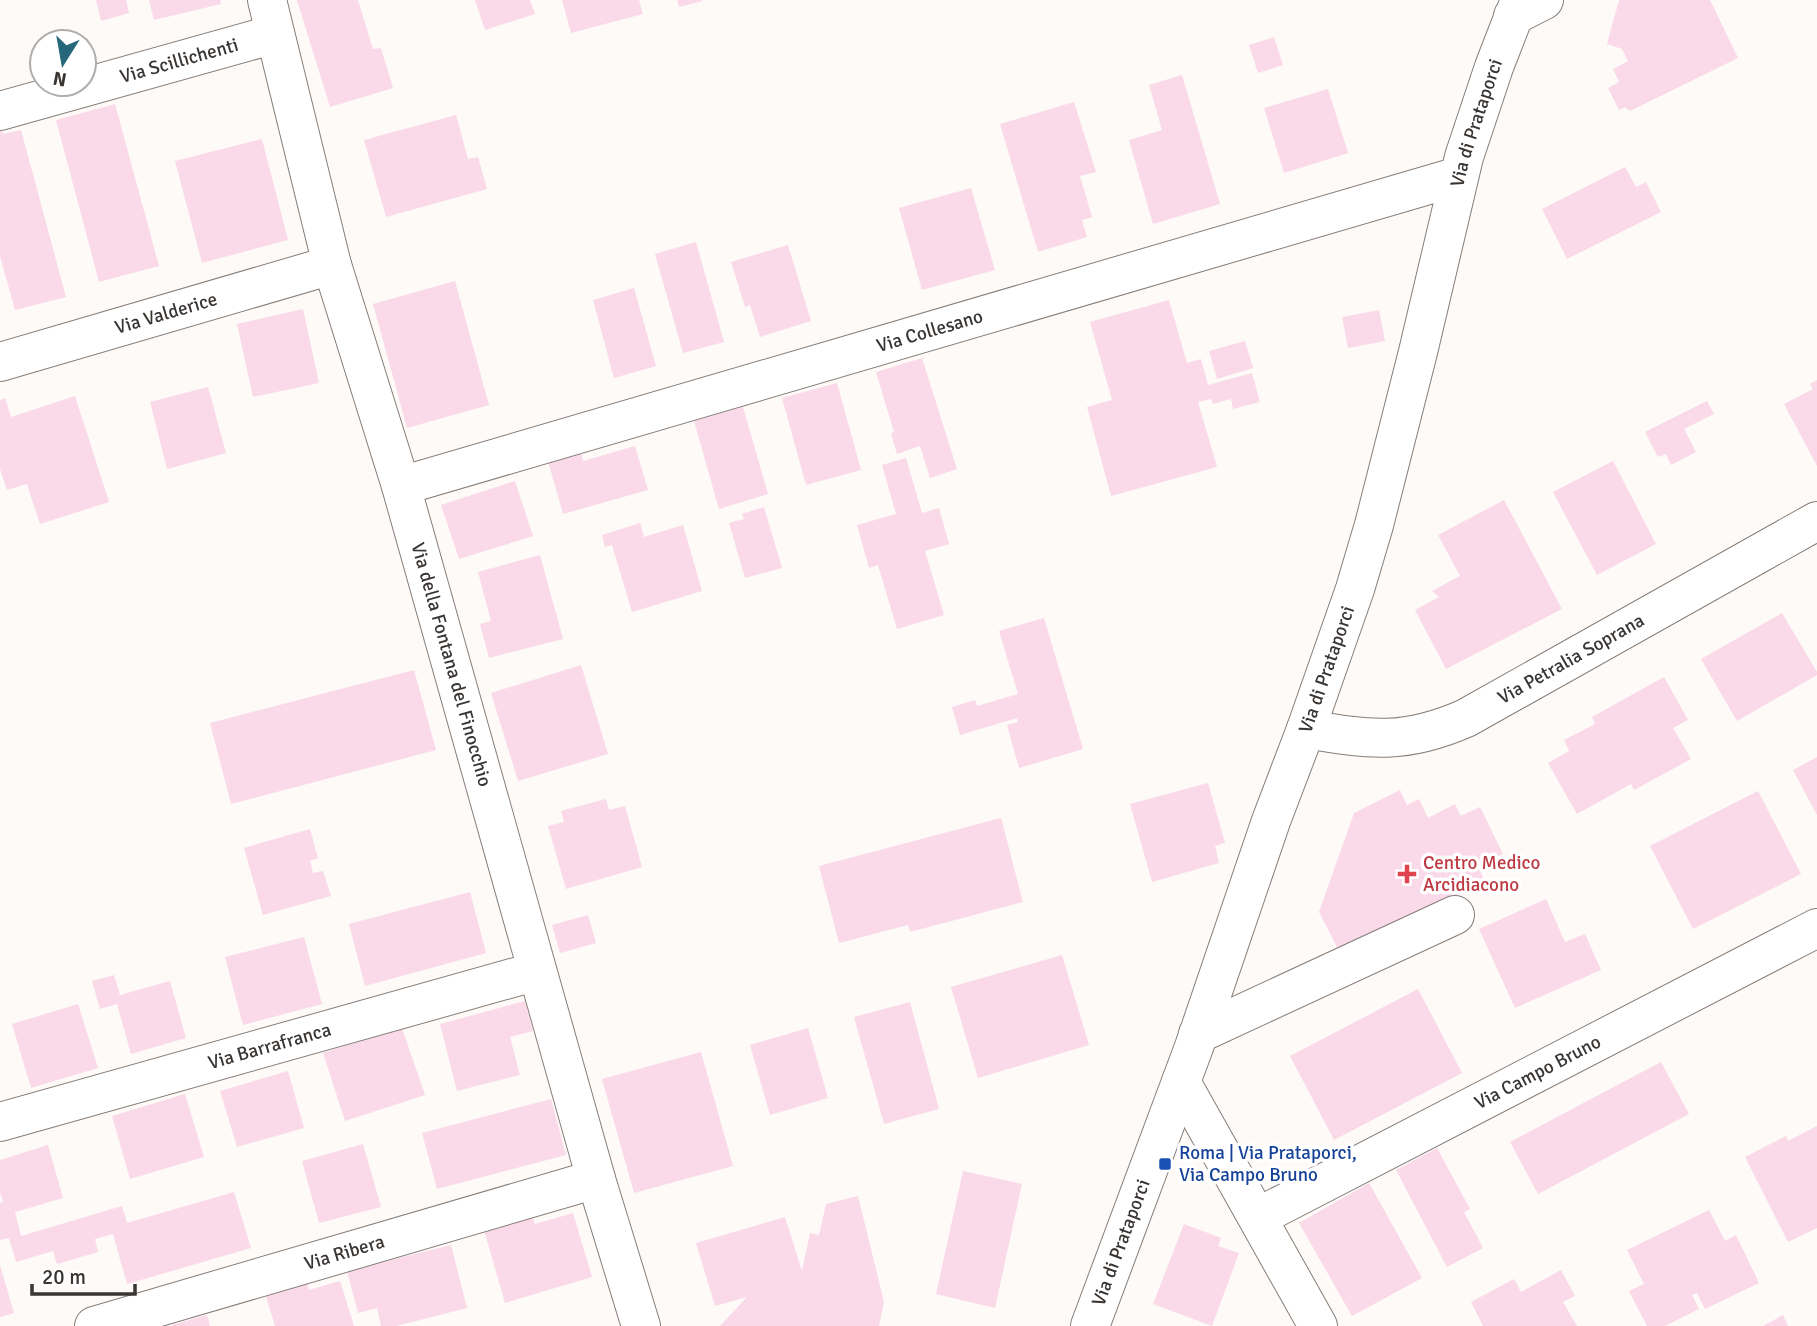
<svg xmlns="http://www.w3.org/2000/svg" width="1817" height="1326" font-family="Signika,sans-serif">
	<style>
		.building { fill: #fad9e9 }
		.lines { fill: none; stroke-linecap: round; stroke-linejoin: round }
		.street-casing { stroke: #857e79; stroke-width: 40 }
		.secondary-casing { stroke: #857e79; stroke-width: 40 }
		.street { stroke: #fff; stroke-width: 38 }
		.secondary { stroke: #fff; stroke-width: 38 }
		.health-dot { fill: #e0444e; stroke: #fff; stroke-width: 2.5 }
		.transit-dot { fill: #1a4fb4; stroke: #fff; stroke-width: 2.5 }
		.labels { text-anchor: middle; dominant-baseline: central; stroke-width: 7; stroke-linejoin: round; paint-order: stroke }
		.street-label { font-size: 19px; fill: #383533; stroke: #fff }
		.health-label { font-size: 19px; fill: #be3a42; stroke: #fff; text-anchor: start }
		.transit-label { font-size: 19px; fill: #164399; stroke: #fff; text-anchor: start }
	</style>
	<rect width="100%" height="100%" fill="#fefaf8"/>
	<!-- building -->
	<g class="building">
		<path d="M96 0H126L129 13 101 21Z"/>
		<path d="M149 0H220L221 4 154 20Z"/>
		<path d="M297 0H358L373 49 381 48 393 88 330 107Z"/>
		<path d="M475 0H530L535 14 485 30Z"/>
		<path d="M562 0H639L643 14 571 33Z"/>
		<path d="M677 0H702V1L679 7Z"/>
		<path d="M1619 0H1710L1738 58 1630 111 1625 107 1619 110 1608 88 1619 82 1613 69 1628 61 1622 49 1607 44Z"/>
		<path d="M1274 37 1283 65 1258 73 1249 45Z"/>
		<path d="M1182 75 1220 204 1153 224 1129 140 1162 130 1149 85Z"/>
		<path d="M1328 89 1348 153 1284 173 1264 108Z"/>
		<path d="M1074 102 1096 172 1080 176 1092 217 1082 220 1087 237 1038 252 1000 124Z"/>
		<path d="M115 104 159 266 99 282 56 120Z"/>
		<path d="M456 115 468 159 478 157 487 189 386 217 364 140Z"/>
		<path d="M0 126 3 134 21 130 66 297 15 310 0 256Z"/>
		<path d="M262 139 288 240 202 263 175 161Z"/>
		<path d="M1625 167 1636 187 1646 182 1661 212 1567 259 1542 209Z"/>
		<path d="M971 188 995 270 922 290 899 208Z"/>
		<path d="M696 242 724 342 683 353 655 254Z"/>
		<path d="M788 245 811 321 760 337 750 305 745 307 731 262Z"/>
		<path d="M455 281 489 405 407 428 373 304Z"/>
		<path d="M634 288 656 366 614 378 593 300Z"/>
		<path d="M1169 300 1187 363 1201 359 1208 385 1252 373 1260 402 1233 409 1231 399 1213 404 1211 399 1198 402 1217 467 1111 496 1087 407 1112 400 1090 322Z"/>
		<path d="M303 309 319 383 253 397 237 324Z"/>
		<path d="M1379 310 1385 341 1348 348 1342 317Z"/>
		<path d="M1245 341 1253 368 1217 379 1209 351Z"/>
		<path d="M922 358 957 469 930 478 920 446 897 454 891 433 894 432 876 372Z"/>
		<path d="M1817 380V466L1784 404 1813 389 1810 384Z"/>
		<path d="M837 383 861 470 806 485 782 398Z"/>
		<path d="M208 387 226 453 167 469 150 402Z"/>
		<path d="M75 396 109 502 40 524 27 484 7 490 0 469V400L5 398 11 417Z"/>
		<path d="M1707 401 1714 414 1684 429 1696 452 1671 465 1666 454 1658 457 1645 432Z"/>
		<path d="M743 407 768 494 719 509 694 421Z"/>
		<path d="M635 446 648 490 563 514 548 461 581 452 583 461Z"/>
		<path d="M906 458 922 513 939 508 949 544 925 551 944 615 897 629 878 565 869 568 857 525 896 514 882 465Z"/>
		<path d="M1613 461 1656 544 1597 575 1553 492Z"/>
		<path d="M515 481 533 536 459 559 441 505Z"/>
		<path d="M1504 500 1562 609 1446 669 1415 610 1439 597 1432 591 1460 576 1438 535Z"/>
		<path d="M764 507 782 568 745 578 729 523 744 519 742 514Z"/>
		<path d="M640 523 644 537 683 525 702 591 632 612 612 545 605 547 602 535Z"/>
		<path d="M540 555 563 639 489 658 480 624 491 621 478 572Z"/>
		<path d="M1782 613 1817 672V675L1737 721 1701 659Z"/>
		<path d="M1044 618 1083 749 1019 768 1007 725 1018 722 1017 718 960 735 952 707 975 700 977 706 1018 694 999 631Z"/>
		<path d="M581 665 608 754 518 781 491 693Z"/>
		<path d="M414 670 436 750 231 804 210 723Z"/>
		<path d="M1664 677 1688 720 1673 728 1691 759 1634 790 1631 784 1577 814 1548 763 1569 751 1564 740 1595 724 1592 717Z"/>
		<path d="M1817 757V815L1793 770Z"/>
		<path d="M1208 783 1225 843 1215 846 1219 863 1152 882 1130 804Z"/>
		<path d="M1400 790 1407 805 1419 799 1428 818 1455 804 1461 816 1480 807 1503 854 1478 866 1485 882 1340 953 1319 912 1354 813Z"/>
		<path d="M1758 791 1801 874 1693 929 1650 846Z"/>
		<path d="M606 799 609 810 625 806 642 867 566 889 548 826 564 822 561 811Z"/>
		<path d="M1001 818 1023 902 910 932 908 925 839 943 819 866Z"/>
		<path d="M310 829 318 858 310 861 313 873 323 871 331 896 263 915 244 848Z"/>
		<path d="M470 892 486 953 365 986 349 924Z"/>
		<path d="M1546 899 1565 942 1585 934 1601 970 1515 1008 1479 929Z"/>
		<path d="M588 915 596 943 560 953 552 925Z"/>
		<path d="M304 937 322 1004 243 1025 225 957Z"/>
		<path d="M1062 955 1089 1045 978 1078 951 987Z"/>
		<path d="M114 975 120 995 170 981 186 1038 131 1054 117 1004 100 1009 92 981Z"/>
		<path d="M1418 989 1462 1073 1334 1140 1290 1056Z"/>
		<path d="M525 1001 533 1031 510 1037 520 1075 457 1091 440 1024Z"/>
		<path d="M910 1002 939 1109 884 1124 854 1017Z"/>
		<path d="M78 1004 98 1068 31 1088 12 1024Z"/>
		<path d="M402 1028 425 1095 345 1121 323 1053Z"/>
		<path d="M808 1028 828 1098 770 1115 750 1045Z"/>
		<path d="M701 1052 733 1166 634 1193 602 1079Z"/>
		<path d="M1661 1062 1689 1114 1538 1194 1510 1142Z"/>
		<path d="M288 1071 304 1128 237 1147 220 1091Z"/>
		<path d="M185 1094 204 1157 130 1179 112 1116Z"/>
		<path d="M551 1099 566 1155 437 1189 422 1133Z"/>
		<path d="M1817 1126V1228L1788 1242 1745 1157 1786 1136 1788 1141Z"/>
		<path d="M363 1144 381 1207 319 1223 302 1161Z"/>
		<path d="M48 1145 63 1198 15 1212 21 1236 122 1206 127 1223 234 1192 251 1248 127 1284 113 1234 95 1239 98 1252 57 1264 53 1251 16 1262 9 1238 0 1240V1203L3 1202 0 1192V1160Z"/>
		<path d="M1437 1148 1470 1209 1464 1212 1483 1248 1447 1267 1396 1170Z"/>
		<path d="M963 1171 1022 1184 995 1308 936 1294Z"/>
		<path d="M1369 1183 1422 1278 1352 1316 1299 1223Z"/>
		<path d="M858 1196 884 1302 879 1326H720L747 1297 715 1306 696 1243 785 1217 802 1271 810 1233 819 1235 826 1204Z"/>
		<path d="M1709 1210 1725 1241 1736 1235 1759 1283 1705 1309 1697 1293 1692 1295 1699 1309 1665 1326H1647L1629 1291 1644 1284 1627 1250Z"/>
		<path d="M573 1213 592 1277 505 1303 484 1230 532 1216 535 1224Z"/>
		<path d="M1184 1224 1221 1238 1218 1246 1239 1253 1212 1326 1153 1304Z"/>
		<path d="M451 1245 467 1308 396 1326H381L377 1308 358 1313 347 1271Z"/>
		<path d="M0 1265 14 1313 0 1317Z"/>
		<path d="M1561 1270 1575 1296 1563 1302 1577 1326H1483L1471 1302 1514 1279 1521 1292Z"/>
		<path d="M306 1278 309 1290 340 1281 354 1326H275L264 1290Z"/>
		<path d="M207 1315 210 1326H172V1325Z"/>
		<path d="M1783 1315 1788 1326H1763Z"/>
	</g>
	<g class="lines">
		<defs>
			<g id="street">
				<path id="s1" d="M267 0 332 265 401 486 596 1179 641 1326"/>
				<path d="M1513 16 1544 0"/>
				<path id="s2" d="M0 111 275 34"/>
				<path id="s3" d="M0 362 332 265"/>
				<path id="s4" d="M401 486 1459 176"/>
				<path id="s5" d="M1306 729C1370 740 1405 745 1466 718L1817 521"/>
				<path d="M1198 1034 1455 915"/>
				<path id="s6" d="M0 1122 537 971"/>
				<path id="s7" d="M1258 1217 1817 928"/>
				<path id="s8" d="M94 1326 596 1179"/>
			</g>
			<g id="secondary">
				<path d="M1181 1082 1318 1326"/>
				<path id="s9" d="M1090 1326 1194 1047 1271 821 1306 729 1355 589 1374 525 1418 352 1464 157 1494 67 1520 0"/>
			</g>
		</defs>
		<!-- street casing -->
		<use href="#street" class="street-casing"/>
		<!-- secondary casing -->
		<use href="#secondary" class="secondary-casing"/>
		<!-- street -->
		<use href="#street" class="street"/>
		<!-- secondary -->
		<use href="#secondary" class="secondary"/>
	</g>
	<!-- markers -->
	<path class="health-dot" d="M1403.5 863.5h7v7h7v7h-7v7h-7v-7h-7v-7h7z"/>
	<rect class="transit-dot" x="1158" y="1157" width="14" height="14" rx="3.5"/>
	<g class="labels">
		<!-- street labels -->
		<g class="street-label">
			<text stroke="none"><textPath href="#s2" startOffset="186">Via Scillichenti</textPath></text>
			<text stroke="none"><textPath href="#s9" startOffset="1265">Via di Prataporci</textPath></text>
			<text stroke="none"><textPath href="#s3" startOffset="173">Via Valderice</textPath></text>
			<text stroke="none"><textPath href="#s4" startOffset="551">Via Collesano</textPath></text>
			<text stroke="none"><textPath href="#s5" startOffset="284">Via Petralia Soprana</textPath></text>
			<text stroke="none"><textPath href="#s1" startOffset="690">Via della Fontana del Finocchio</textPath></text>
			<text stroke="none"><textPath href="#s9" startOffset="698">Via di Prataporci</textPath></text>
			<text stroke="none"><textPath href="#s6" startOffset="280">Via Barrafranca</textPath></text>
			<text stroke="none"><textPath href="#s7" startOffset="315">Via Campo Bruno</textPath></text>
			<text stroke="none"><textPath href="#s9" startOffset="89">Via di Prataporci</textPath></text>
			<text stroke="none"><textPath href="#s8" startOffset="261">Via Ribera</textPath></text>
		</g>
		<!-- health labels -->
		<g class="health-label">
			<text x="1423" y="863">Centro Medico<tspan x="1423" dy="22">Arcidiacono</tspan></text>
		</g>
		<!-- transit labels -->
		<g class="transit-label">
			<text x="1179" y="1153">Roma | Via Prataporci,<tspan x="1179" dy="22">Via Campo Bruno</tspan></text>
		</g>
	</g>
	<!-- north arrow -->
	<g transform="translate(63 63) rotate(191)"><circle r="33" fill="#ffffff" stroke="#afaead" stroke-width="2"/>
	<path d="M0-5L12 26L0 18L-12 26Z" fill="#26677b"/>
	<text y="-10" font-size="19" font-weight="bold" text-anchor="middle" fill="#383533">N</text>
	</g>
	<!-- scale -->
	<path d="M32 1284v10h103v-10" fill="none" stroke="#383533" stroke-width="3.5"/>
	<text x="42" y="1284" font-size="21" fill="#383533" stroke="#ffffff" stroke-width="5" paint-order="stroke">20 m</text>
</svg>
